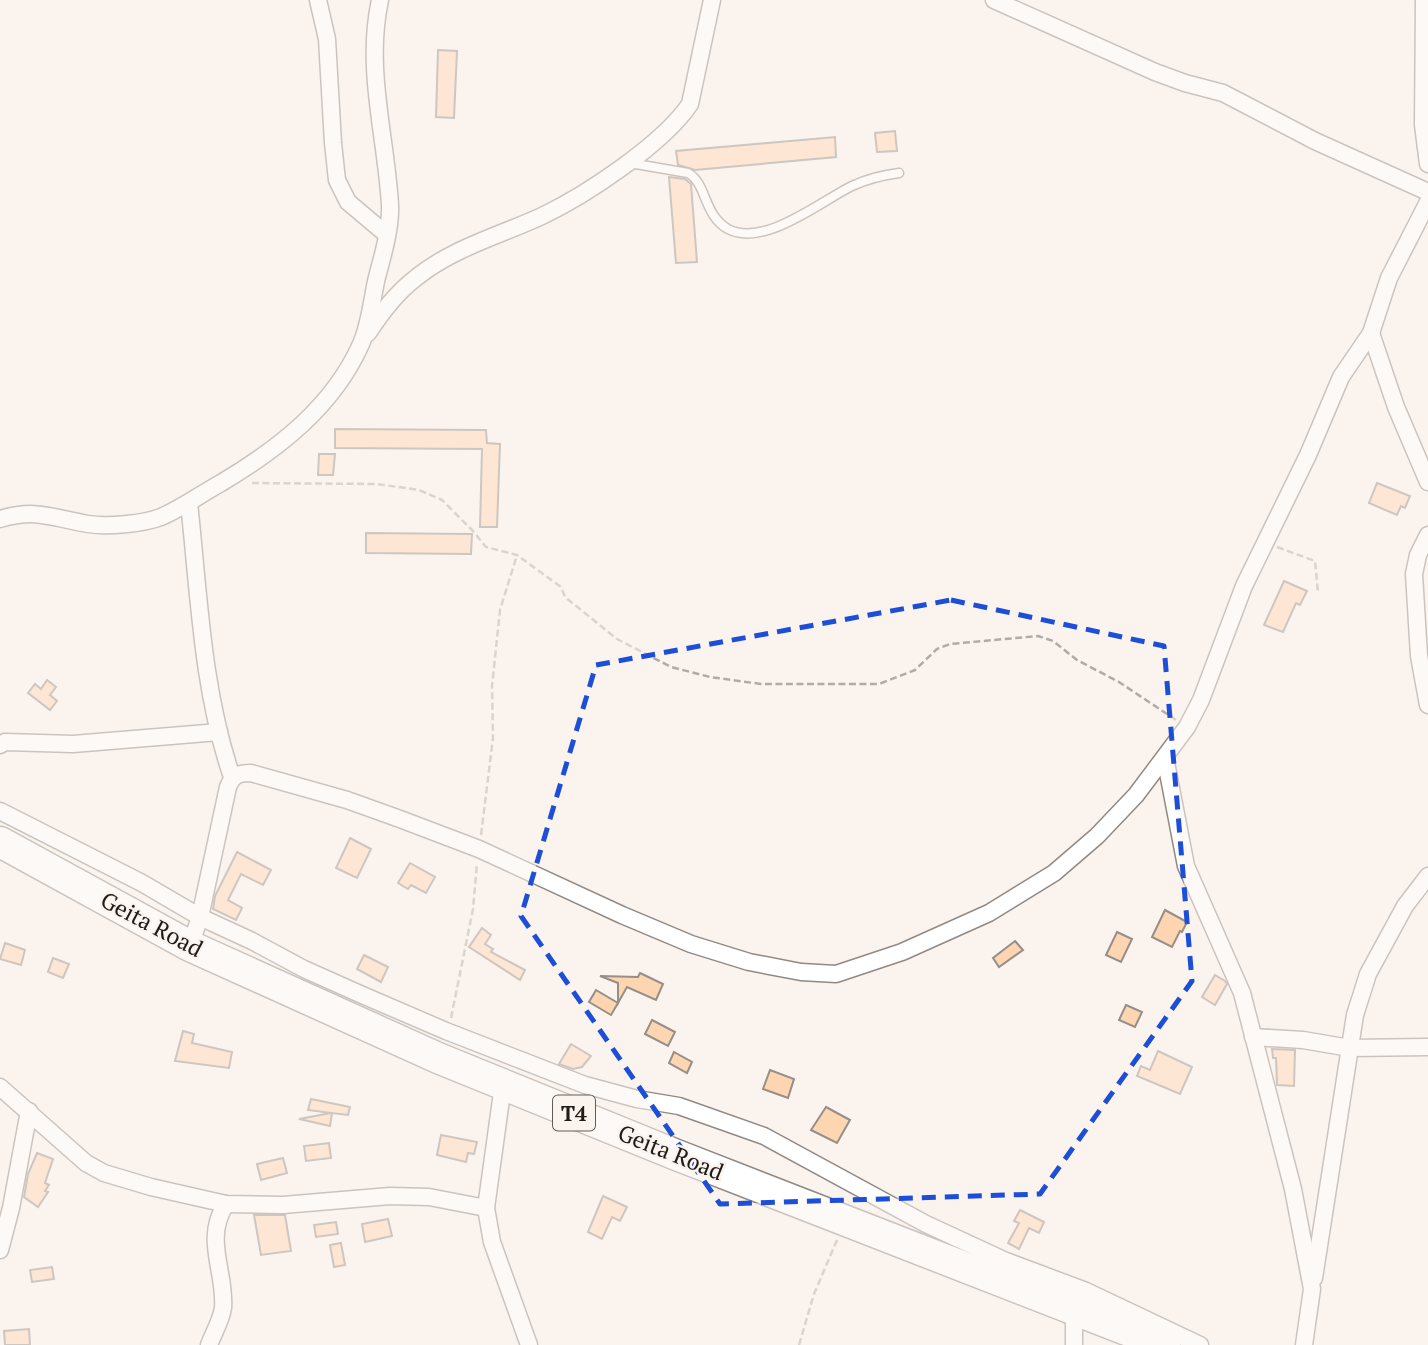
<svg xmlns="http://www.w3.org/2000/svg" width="1428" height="1345" font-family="'PT Serif',serif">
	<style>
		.building { fill: #fed5b1; stroke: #958e89; stroke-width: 2 }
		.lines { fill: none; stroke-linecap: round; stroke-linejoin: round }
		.lane-casing { stroke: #908984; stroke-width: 11 }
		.street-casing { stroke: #908984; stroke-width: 19 }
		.highway-casing { stroke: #908984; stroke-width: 33 }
		.path { stroke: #b1aba6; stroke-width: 2.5; stroke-dasharray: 7 3.5; stroke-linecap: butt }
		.lane { stroke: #fff; stroke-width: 8 }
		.street { stroke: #fff; stroke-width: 16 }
		.highway { stroke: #fff; stroke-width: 30 }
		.marked { fill: none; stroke: #1d4ed8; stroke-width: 5; stroke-dasharray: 14 9; stroke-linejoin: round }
		.labels { text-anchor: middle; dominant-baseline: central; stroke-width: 5; stroke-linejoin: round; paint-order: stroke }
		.shield { fill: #fbf4ee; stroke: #605c59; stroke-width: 2 }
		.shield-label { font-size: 21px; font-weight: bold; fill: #1e1b19 }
		.street-label { font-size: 23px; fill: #1e1b19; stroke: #fbf4ee }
	</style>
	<rect width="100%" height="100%" fill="#fbf4ee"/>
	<!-- building -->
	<g class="building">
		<path d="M438 50 457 51 454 118 436 117Z"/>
		<path d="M895 131 897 151 877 152 875 133Z"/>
		<path d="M835 137 836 157 695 170 678 165 676 151Z"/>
		<path d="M669 177 685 179 691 184 697 262 676 263Z"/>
		<path d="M335 429 486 430 487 443 500 444 497 527H480L482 449 335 448Z"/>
		<path d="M319 454H335L333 475H318Z"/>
		<path d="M1377 483 1410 496 1405 508 1401 506 1397 515 1369 503Z"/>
		<path d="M366 533 472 534 471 554 366 553Z"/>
		<path d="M1284 581 1307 591 1300 605 1296 603 1283 632 1264 625Z"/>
		<path d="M47 680 56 687 50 695 57 701 50 710 28 693 35 684 41 689Z"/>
		<path d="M350 838 371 849 357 878 336 868Z"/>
		<path d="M237 852 271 870 263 885 241 874 228 900 242 908 236 920 213 909 215 896Z"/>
		<path d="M410 863 435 877 426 893 411 885 408 889 398 883Z"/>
		<path d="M1165 910 1187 922 1182 932 1180 931 1172 947 1152 937Z"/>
		<path d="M482 928 491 935 485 944 493 949 491 952 525 970 520 980 469 947Z"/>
		<path d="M1117 932 1132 939 1121 962 1106 955Z"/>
		<path d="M1015 941 1023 950 999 967 993 958Z"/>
		<path d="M5 943 25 950 21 965 0 959Z"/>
		<path d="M364 955 388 967 381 982 357 969Z"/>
		<path d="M53 958 69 964 63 978 48 972Z"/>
		<path d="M640 973 663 984 656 1000 627 987 618 1003V983L600 976 638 977Z"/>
		<path d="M1215 975 1225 981 1227 984 1215 1005 1202 997Z"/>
		<path d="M596 990 618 1003 611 1015 589 1002Z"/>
		<path d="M1126 1005 1142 1012 1135 1027 1119 1020Z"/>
		<path d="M652 1020 675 1032 668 1046 645 1034Z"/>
		<path d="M183 1031 194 1034 192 1043 232 1052 229 1068 175 1061Z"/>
		<path d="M571 1044 591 1056 582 1067 573 1069 559 1064Z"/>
		<path d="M1272 1049 1295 1050 1294 1086 1277 1085 1276 1058H1273Z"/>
		<path d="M1158 1051 1192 1067 1180 1094 1137 1076 1141 1066 1150 1070Z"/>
		<path d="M674 1052 692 1062 687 1073 669 1063Z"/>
		<path d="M770 1070 794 1079 788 1098 763 1089Z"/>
		<path d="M311 1099 350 1107 348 1115 332 1113 330 1126 299 1119 331 1113 308 1110Z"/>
		<path d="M826 1107 850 1120 837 1143 811 1130Z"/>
		<path d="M441 1135 477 1142 474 1154 468 1153 466 1162 437 1155Z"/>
		<path d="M329 1143 331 1158 306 1161 304 1146Z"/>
		<path d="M37 1153 53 1159 45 1183 49 1185 45 1191 48 1192 38 1207 24 1197 28 1174Z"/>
		<path d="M283 1158 287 1173 261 1180 257 1164Z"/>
		<path d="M603 1196 627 1207 620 1221 612 1217 602 1239 588 1232Z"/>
		<path d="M1020 1210 1044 1222 1039 1233 1029 1228 1019 1249 1008 1243 1019 1223 1014 1221Z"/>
		<path d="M254 1215H285L291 1251 261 1255Z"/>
		<path d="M388 1219 392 1236 365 1242 362 1224Z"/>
		<path d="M336 1222 338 1234 316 1237 314 1225Z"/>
		<path d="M341 1243 345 1265 334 1267 330 1245Z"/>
		<path d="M52 1267 54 1279 32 1282 30 1270Z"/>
		<path d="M29 1329 30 1345H5L4 1331Z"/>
	</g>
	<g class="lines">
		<defs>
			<path id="lane" d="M630 163 688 173C707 183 703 215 728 229 764 248 821 201 852 186 867 179 884 175 899 173"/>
			<g id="street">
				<path d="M318 0 327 39 333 143 337 180 348 202 386 234"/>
				<path d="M994 0 1155 72 1185 83 1223 93 1315 141 1428 192"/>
				<path d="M1424 0 1423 125 1428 164"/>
				<path d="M368 333C382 312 396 293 417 277 453 248 501 235 542 216 586 195 663 144 690 104L712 0"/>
				<path d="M1371 333 1396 407 1428 482"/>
				<path d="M189 503C199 594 202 690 232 777"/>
				<path d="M0 519C37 508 52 518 88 524 107 527 143 524 161 517 182 508 201 494 221 483 278 449 333 407 361 344 370 324 372 298 377 277 383 255 391 227 390 205 386 136 365 69 380 0"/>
				<path d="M1428 535 1418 555 1414 574 1419 656 1428 705"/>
				<path d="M0 745 5 742 73 744 219 732"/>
				<path d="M1165 757 1186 866 1242 993 1293 1189 1312 1289 1304 1345"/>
				<path d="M0 811 142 883 200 917 252 941 304 969 360 994 446 1031 585 1085 637 1099 679 1106 764 1136 926 1224 1006 1261 1086 1291 1200 1345"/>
				<path d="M190 946 200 917 228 787C233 775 238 773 251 773L347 800 400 819 479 849 622 915 691 944 749 962 801 972 836 974 902 952 989 913 1054 873 1097 836 1136 795 1187 727 1201 700 1244 586 1308 455 1341 377 1371 333 1389 278 1428 202"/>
				<path d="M1253 1037 1303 1040 1350 1048 1428 1047"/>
				<path d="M503 1085 486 1208 492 1242 529 1345"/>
				<path d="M0 1087 86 1163 104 1173 151 1187 226 1204 283 1205 390 1196 429 1197 486 1208"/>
				<path d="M0 1250 11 1208 29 1111"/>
				<path d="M1314 1278 1355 1015 1368 974 1405 906 1428 876"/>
				<path d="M1074 1310V1345"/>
				<path d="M209 1345C213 1334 221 1321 223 1308 226 1272 203 1239 226 1204"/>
			</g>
			<path id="highway" d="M0 842 190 946 438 1058 674 1154 1165 1345"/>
		</defs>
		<!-- lane casing -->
		<use href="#lane" class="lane-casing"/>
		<!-- street casing -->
		<use href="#street" class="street-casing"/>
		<!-- highway casing -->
		<use href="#highway" class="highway-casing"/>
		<!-- path -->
		<g class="path">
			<path d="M252 483 377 484 419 490 442 500 473 531 486 547 517 555 561 587 565 597 617 639 671 667 710 677 761 684H879L915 670 937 649 950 644 1038 636 1053 641 1077 660 1119 682 1176 720"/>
			<path d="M1277 547 1315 561 1318 593"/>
			<path d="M481 835 493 738 492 686 500 610 517 555"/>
			<path d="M451 1018 473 909 477 863"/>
			<path d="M799 1345 814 1294 837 1240"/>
		</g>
		<!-- lane -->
		<use href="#lane" class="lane"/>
		<!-- street -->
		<use href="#street" class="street"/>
		<!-- highway -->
		<use href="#highway" class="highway"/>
	</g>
	<!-- marked area -->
	<path d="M0 0H1428V1345H0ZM951 600 1164 646 1192 981 1040 1194 720 1204 521 916 596 665Z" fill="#fbf4ee" fill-opacity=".55" fill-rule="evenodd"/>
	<path class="marked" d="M951 600 1164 646 1192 981 1040 1194 720 1204 521 916 596 665Z"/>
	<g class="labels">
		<!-- shield labels -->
		<rect class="shield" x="553" y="1095.5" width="42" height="35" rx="5"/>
		<g class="shield-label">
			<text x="574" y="1113">T4</text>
		</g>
		<!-- street labels -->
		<g class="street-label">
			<text transform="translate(152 924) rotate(28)">Geita Road</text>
			<text transform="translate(671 1152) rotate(22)">Geita Road</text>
		</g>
	</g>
</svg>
